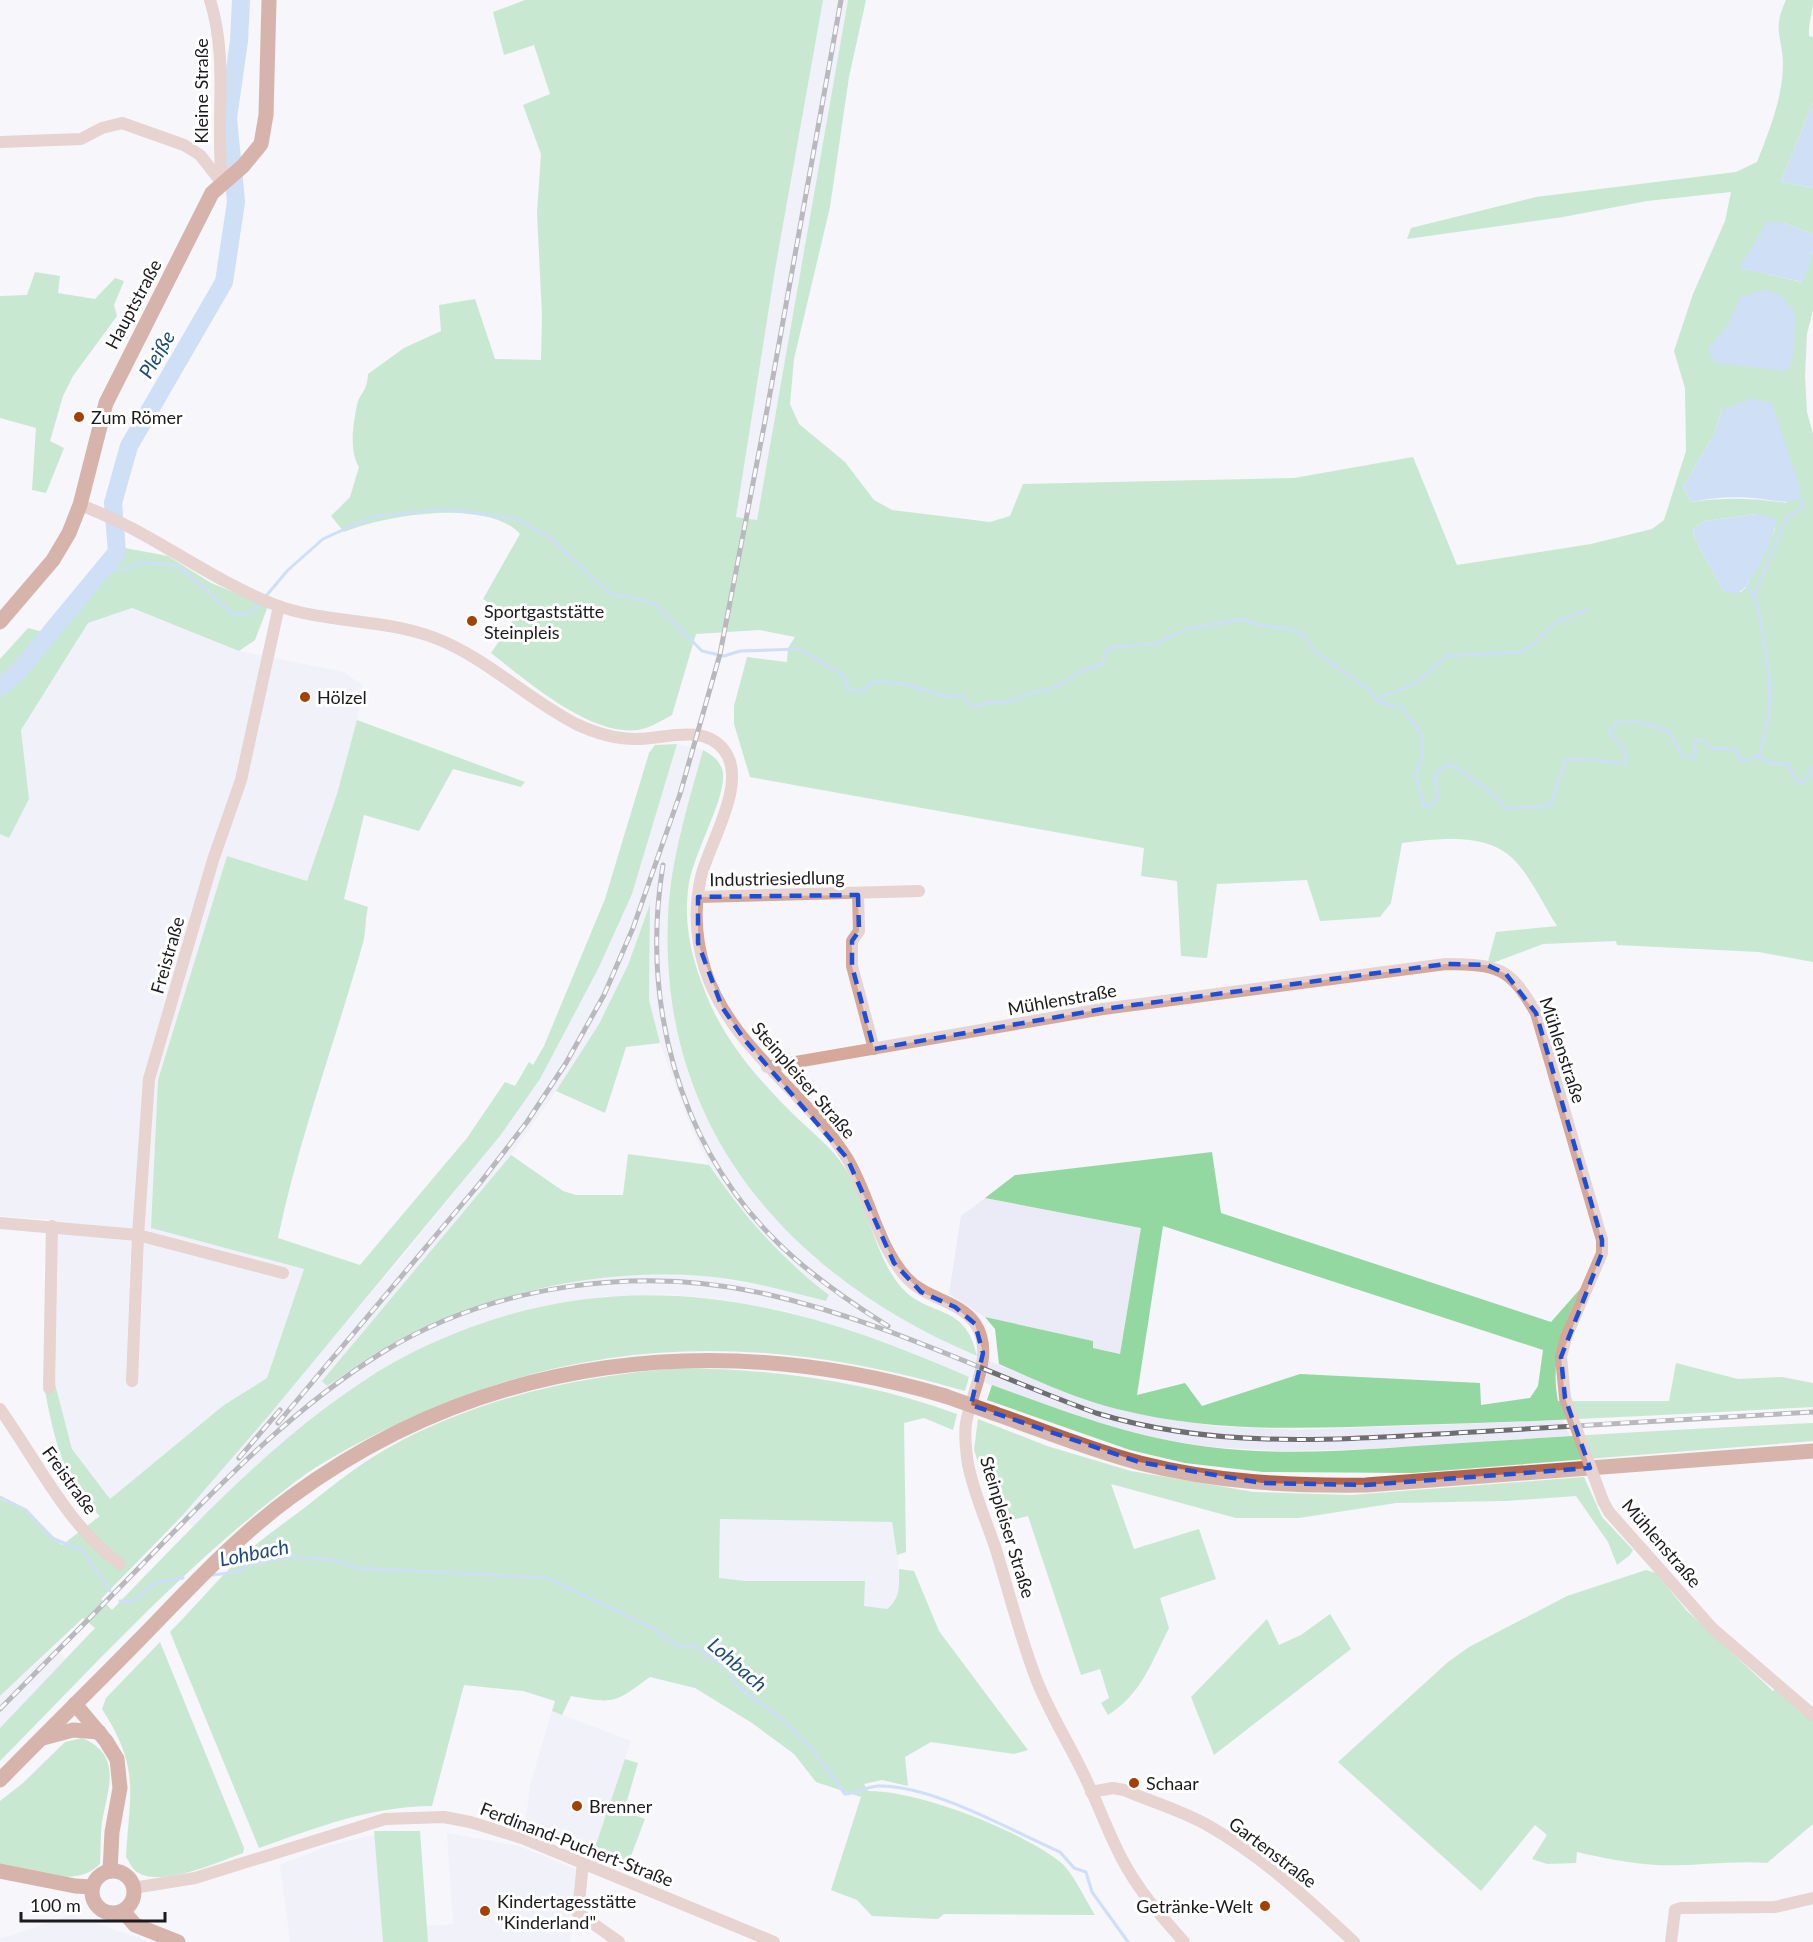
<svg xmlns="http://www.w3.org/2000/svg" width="1813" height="1942" font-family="Lato,sans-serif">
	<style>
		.built { fill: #ebeaf7; fill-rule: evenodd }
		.green { fill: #93d8a0; fill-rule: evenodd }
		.water { fill: #9dc4f0 }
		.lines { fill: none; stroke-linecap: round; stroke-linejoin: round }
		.stream { stroke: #9dc4f0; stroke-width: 3 }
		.river { stroke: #9dc4f0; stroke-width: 18 }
		.minor { stroke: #d5a899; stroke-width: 12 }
		.major { stroke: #b2644b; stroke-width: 15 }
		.rail-casing { stroke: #6e6e71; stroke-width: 5 }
		.rail { stroke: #fff; stroke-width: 3; stroke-dasharray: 9; stroke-linecap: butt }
		.minor-bridge { stroke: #d5a899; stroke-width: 12 }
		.major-bridge { stroke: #b2644b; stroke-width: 15 }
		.marked { fill: none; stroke: #1d4ed8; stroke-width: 4.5; stroke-dasharray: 12 8; stroke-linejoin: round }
		.poi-dot { fill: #a34100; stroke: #fff; stroke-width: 2 }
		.labels { text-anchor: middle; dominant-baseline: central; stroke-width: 6; stroke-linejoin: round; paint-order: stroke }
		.street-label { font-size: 18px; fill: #1b1b1d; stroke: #fff }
		.poi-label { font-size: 18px; fill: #1b1b1d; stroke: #fff; text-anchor: start }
		.water-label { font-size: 20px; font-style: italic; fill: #1c4a79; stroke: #fff }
	</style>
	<rect width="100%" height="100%" fill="#f5f5fb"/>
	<!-- built -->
	<g class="built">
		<path d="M823 0H848L757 520 736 517 775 270Z"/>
		<path d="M131 608 239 651 344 672 363 686 357 720 337 794 307 881 227 856 158 1080 151 1228 304 1269 267 1378 224 1405 110 1499 72 1449 54 1380 56 1220 0 1216V834L8 838 29 799 21 730 88 623Z"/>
		<path d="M677 744 703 750 675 863 668 917V973L678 1037 691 1083 703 1110 735 1168 771 1215 814 1258 910 1323 960 1349 1079 1398 1118 1409 1213 1426 1297 1430 1563 1420 1570 1436 1370 1449 1281 1451 1211 1447 1158 1439 1092 1422 969 1377 912 1352 787 1311 733 1301 670 1294 604 1296 479 1324 422 1348 362 1382 303 1426 193 1527 182 1516 397 1263 500 1136 632 894ZM650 906 649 1000 660 1043 691 1128 709 1165 728 1194 763 1237 802 1275 829 1296 826 1301 769 1287 703 1276 636 1275 570 1282 476 1305 434 1323 381 1350 326 1386 322 1381 511 1155 556 1091 599 1024 628 965Z"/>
		<path d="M985 1198 1141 1228 1120 1354 1093 1348V1341L985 1317 949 1294 961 1216Z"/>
		<path d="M719 1519 892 1522 899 1569V1592L894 1603 887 1609 842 1604 719 1578Z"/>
		<path d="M54 1648 65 1659 0 1728V1696Z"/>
		<path d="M552 1711 631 1741 593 1853 525 1827 530 1785Z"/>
		<path d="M447 1833 519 1846 578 1870 570 1942H428L426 1926 453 1924Z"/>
		<path d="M374 1835 383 1942H290L280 1865 327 1846Z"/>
		<path d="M71 1915 151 1942H0V1939Z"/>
	</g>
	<!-- green -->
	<g class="green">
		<path d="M525 0H823L775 270 736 517 757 520 848 0H866L849 77 830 207 794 359 790 404 799 424 845 462 874 500 892 510 990 522 1010 516 1023 484 1294 478 1413 457 1457 565 1591 544 1652 529 1664 520 1686 451 1685 388 1674 351 1693 294 1725 221 1731 192 1647 201 1563 217 1407 239 1411 228 1536 197 1736 172 1757 162C1769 131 1783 98 1783 63 1782 34 1772 31 1786 0H1813C1813 13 1808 22 1809 36L1813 37V103L1781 181 1813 188V234L1784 223 1740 268 1802 282 1813 252V310L1807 334 1805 376 1807 412 1813 434V962L1759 952 1617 945 1616 941 1543 944 1487 965 1496 932 1557 926C1544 906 1533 881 1517 863 1490 831 1438 839 1402 843L1391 903 1380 917 1320 921 1307 880 1217 884 1207 958 1181 956 1177 881 1141 876 1144 848 750 777 734 724V706L747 657 787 662 788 648 795 637 760 630 696 634 672 715C661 721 650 728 638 730 590 736 527 681 491 653L514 619 483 599 520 534C488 498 384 515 344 532L331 516 350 497 359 467C349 451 353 424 357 405 360 392 367 393 368 374L404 348 441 331 439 305 475 299 495 359 541 360 542 316 537 213 541 154 523 105 550 94 534 45 504 55 493 12ZM1722 409 1787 503C1754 498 1724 497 1691 502L1683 487 1715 433ZM1756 514 1775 529 1747 586 1741 592H1724L1693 535 1694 528 1705 521Z"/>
		<path d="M35 272 60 276 58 293 95 299 115 278 124 281 114 305 117 316 73 376 63 396 50 441 64 448 46 493 32 490 36 428 0 418V296L27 295Z"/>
		<path d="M125 548 168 556 211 583 268 606 255 640 239 651 132 608 88 623 21 730 29 799 9 838 0 834V659L28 628 47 633Z"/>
		<path d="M357 720 525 782 521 787 453 769 419 831 364 815 344 899 368 907C365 919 366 932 363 943 335 1042 299 1138 278 1238L360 1265 467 1138 505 1082 515 1086 529 1062 533 1065 544 1046 605 899 649 753 655 745 677 744 632 894 599 967 540 1079 500 1136 270 1414 182 1516 101 1599 112 1610C190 1530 268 1444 362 1382 406 1352 457 1330 508 1315 671 1268 819 1311 969 1377L965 1391C770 1334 593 1333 406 1420 369 1437 328 1457 295 1482 187 1563 95 1665 0 1761V1728L95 1628 83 1618 0 1696V1499L28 1511 62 1545 100 1516C63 1482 54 1438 45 1391L54 1380 72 1449 110 1499 224 1405 267 1378 304 1269 151 1228 158 1080 227 856 307 881 337 794Z"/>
		<path d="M703 750C712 755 721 761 723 773 726 800 691 856 688 890 683 932 695 970 712 1008 731 1048 760 1081 791 1112 809 1130 831 1146 845 1168 867 1202 875 1257 901 1287 929 1319 965 1301 977 1356 790 1277 659 1130 668 919 670 861 688 805 703 750Z"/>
		<path d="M650 904 649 1000 660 1043 626 1047 605 1113 556 1091 599 1024 628 965Z"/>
		<path d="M1212 1152 1221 1213 1551 1322 1581 1288C1563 1326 1550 1359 1558 1401H1669L1676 1363 1738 1379 1782 1377 1813 1383V1407C1679 1414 1544 1422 1410 1425 1308 1428 1218 1434 1117 1409 1076 1399 1038 1381 999 1364L995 1329 985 1317 1093 1341V1348L1120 1354 1141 1228 985 1198 1015 1175ZM1163 1226 1543 1350 1538 1386 1530 1398 1481 1405 1480 1383 1300 1374 1202 1406 1185 1383 1137 1395Z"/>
		<path d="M628 1154 709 1165C743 1215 780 1258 829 1295L826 1301C786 1291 744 1279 702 1276 590 1268 481 1295 383 1349 364 1360 345 1374 327 1386L322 1381 511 1155 563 1191 576 1195H623Z"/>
		<path d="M679 1368C774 1369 867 1381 957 1414L953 1430 924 1418 904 1423 906 1552 897 1555 892 1522 720 1519 719 1578 746 1581H865L864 1606 887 1609C901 1598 899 1585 899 1569L914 1571 939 1631 1028 1750 1014 1754 931 1742 905 1757 908 1786 882 1780 864 1784 868 1791C921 1791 1016 1829 1059 1861 1072 1870 1086 1901 1095 1915L944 1914 938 1919 872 1916 857 1900 831 1890 861 1797 816 1782 794 1754 752 1723 695 1688 650 1677C614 1703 615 1704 571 1696L562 1715 552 1711 555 1701 523 1691 464 1685 432 1806C372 1806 315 1828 259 1848L170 1632C191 1611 211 1587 232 1566 254 1544 279 1527 303 1509 330 1488 357 1465 388 1448 477 1398 579 1376 679 1368Z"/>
		<path d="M992 1385C1063 1411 1133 1438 1209 1447 1298 1458 1389 1447 1477 1442 1589 1435 1701 1428 1813 1423V1441L1412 1473 1263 1472 1185 1463 1130 1450 987 1400Z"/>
		<path d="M978 1419 1047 1446 1131 1471 1254 1492 1351 1495 1584 1477 1602 1517 1633 1550 1630 1555 1617 1565 1608 1542 1576 1496 1505 1501 1396 1503 1299 1518H1236L1111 1484 1134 1549 1199 1529 1216 1579 1160 1598 1169 1628C1152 1661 1141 1695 1108 1715L1101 1703 1109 1698 1100 1669 1081 1675 1028 1516 999 1523 974 1450Z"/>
		<path d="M1646 1570 1656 1573 1687 1611 1773 1691 1782 1683 1813 1714V1824L1767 1863C1729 1860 1692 1867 1655 1865 1628 1863 1603 1858 1577 1852L1576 1863 1547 1864 1532 1859 1547 1835 1535 1825 1481 1891 1338 1762 1448 1662 1469 1647 1567 1596Z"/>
		<path d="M1330 1614 1351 1649 1214 1755 1191 1697 1267 1619 1279 1645 1301 1635Z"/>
		<path d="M160 1642 244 1848 243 1853C218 1862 161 1888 137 1872 132 1869 129 1861 126 1857 130 1791 140 1768 102 1709L106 1698Z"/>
		<path d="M82 1738C123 1755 108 1788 102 1822 100 1836 101 1850 100 1864 76 1889 30 1871 0 1866V1801L23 1783 65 1742Z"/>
		<path d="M625 1759 638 1763 624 1811 645 1819 626 1869 593 1853Z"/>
		<path d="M374 1831H420L428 1942H383Z"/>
	</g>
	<!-- water -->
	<g class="water">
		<path d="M1813 103V188L1781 181Z"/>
		<path d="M1767 222 1784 223 1813 234V252L1803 282 1739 268Z"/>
		<path d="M1767 289 1782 296 1795 313 1794 355 1788 371 1715 363 1708 348 1727 326 1741 296Z"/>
		<path d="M1751 399 1772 403 1800 488V499C1783 505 1770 499 1753 498 1732 496 1711 498 1691 502L1683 487 1715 433 1722 409Z"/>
		<path d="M1756 514 1776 519C1775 537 1753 585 1738 593L1724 592 1693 535 1694 528 1705 521Z"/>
	</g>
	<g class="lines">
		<!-- stream -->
		<g class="stream">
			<path d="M105 568 122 571 140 562 178 566 233 614C245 617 252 612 260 603"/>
			<path d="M1747 586 1758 606 1769 674 1770 710 1759 757"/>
			<path d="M266 596 288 570 323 539 371 517 445 509 515 519 548 536 610 594 655 603 702 651 724 656 740 651 798 649 843 675 847 688 860 692 874 681 907 685 946 697 961 695 973 707 986 703 1010 702 1024 695 1053 688 1082 671 1102 664 1107 650 1115 647 1155 644 1186 629 1244 619 1258 625 1294 630 1304 636 1315 652 1371 691 1378 702 1402 708 1422 735V759L1415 774 1424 805 1429 807 1438 797 1435 775 1442 768 1452 765 1486 788 1507 809 1550 805 1566 760C1578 757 1611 762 1625 764V750L1609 733 1617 722H1641L1669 732 1682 756 1695 758V741H1705L1713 749H1735L1741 761 1759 757 1771 764H1788L1796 780 1804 783 1813 766"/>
			<path d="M1755 600 1756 590 1787 518 1805 506 1800 499"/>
			<path d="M1378 702C1389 691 1390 694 1403 689 1420 684 1433 668 1446 656L1520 652 1530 647 1556 622 1588 610"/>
			<path d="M0 1497 26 1510 52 1538 83 1551 110 1591"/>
			<path d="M212 1575 237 1572 247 1565 287 1557 335 1560 355 1568 547 1578 652 1628 678 1647 693 1645 730 1671 736 1685 782 1719 814 1751 845 1794C858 1793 867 1786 880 1786 934 1786 1010 1830 1060 1852L1074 1868 1086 1872 1092 1892 1128 1942"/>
			<path d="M120 1601 131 1602 158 1582 183 1578"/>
		</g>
		<!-- river -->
		<path class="river" d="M0 687 17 673 117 552 113 503 129 446 224 282 236 202 228 118 239 41 241 0"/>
		<!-- minor -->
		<g class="minor">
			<path d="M210 0C229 60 215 120 222 182"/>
			<path d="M0 142 81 139 102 128 122 123 184 145 200 155 222 183"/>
			<path d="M80 505C149 530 205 577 273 604 324 624 384 618 435 638 487 658 527 699 576 724 595 733 616 739 636 739 665 739 703 723 724 750 749 782 709 843 701 877 694 908 696 940 705 969 730 1048 806 1091 847 1158 870 1196 877 1245 907 1278 926 1299 959 1300 975 1323 996 1354 971 1392 966 1423 964 1437 966 1451 968 1464 974 1495 988 1524 997 1553 1010 1596 1021 1640 1037 1681 1049 1711 1065 1737 1079 1765 1095 1795 1106 1829 1122 1859 1138 1890 1161 1916 1184 1942"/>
			<path d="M858 895 859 931 852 941V966L874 1049"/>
			<path d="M698 897 919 891"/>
			<path d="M767 1067 1103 1009 1446 964C1498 965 1509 966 1536 1013L1602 1240V1253L1566 1337 1561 1357 1565 1398"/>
			<path d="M0 1223 138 1235 149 1079 213 860 241 780 279 606"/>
			<path d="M132 1381 138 1235 283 1273"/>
			<path d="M49 1388 52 1226"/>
			<path d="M0 1409C37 1461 67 1525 120 1564"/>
			<path d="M1603 1501 1609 1512 1712 1628 1813 1715"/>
			<path d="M1091 1792 1113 1788 1124 1790C1152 1802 1183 1811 1209 1826 1262 1856 1310 1901 1354 1942"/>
			<path d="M583 1862 578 1913 619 1942"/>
			<path d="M133 1888 195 1878 385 1819 444 1817 470 1822 522 1838 774 1942"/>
			<path d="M1671 1942 1675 1910 1681 1908 1775 1907 1813 1898"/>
		</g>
		<!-- major -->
		<g class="major">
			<path d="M0 622 53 560 69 533 80 505 106 403 212 193 243 166 261 144 266 115 269 0"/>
			<path d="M993 1413C1042 1430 1090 1450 1140 1463 1214 1482 1289 1486 1366 1485L1813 1451"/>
			<path d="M75 1704 106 1741 117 1759 120 1788 112 1832 110 1871"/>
			<path d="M43 1738 73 1730 99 1732"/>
			<path d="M0 1780C46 1733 93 1687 139 1640 188 1590 235 1538 291 1497 486 1354 718 1329 945 1396"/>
			<path d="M0 1871 75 1886 92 1887"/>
			<circle cx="113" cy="1892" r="21"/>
			<path d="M123 1911 135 1925 178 1942"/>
		</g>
		<defs>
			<g id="rail">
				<path d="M663 865C641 1000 677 1143 776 1241 809 1274 848 1301 888 1326"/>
				<path d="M278 1423 480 1183 527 1122 566 1063 604 995 633 928 680 794 720 654 765 421 841 0"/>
				<path d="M239 1458 280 1410"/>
				<path d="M0 1709C54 1654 108 1600 161 1545 229 1475 299 1404 383 1352 494 1284 640 1265 766 1294 881 1320 986 1373 1096 1413 1220 1451 1346 1439 1474 1432 1587 1425 1700 1418 1813 1412"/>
			</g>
		</defs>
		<!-- rail casing -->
		<use href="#rail" class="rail-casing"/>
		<!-- rail -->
		<use href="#rail" class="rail"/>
		<!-- minor-bridge -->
		<path class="minor-bridge" d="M1565 1398 1603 1501"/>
		<!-- major-bridge -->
		<path class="major-bridge" d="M945 1396 993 1413"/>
	</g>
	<!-- marked area -->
	<path d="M0 0H1813V1942H0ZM858 895 859 931 852 941V966L874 1049 1103 1009 1446 964 1487 965 1506 974 1536 1013 1602 1240V1253L1561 1357 1565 1398 1590 1468 1366 1485 1262 1483 1139 1462 971 1405 983 1353 975 1324 955 1307 921 1292 894 1263 847 1158 744 1039 722 1007 698 943V897Z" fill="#f5f5fb" fill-opacity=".55" fill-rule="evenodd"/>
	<path class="marked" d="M858 895 859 931 852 941V966L874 1049 1103 1009 1446 964 1487 965 1506 974 1536 1013 1602 1240V1253L1561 1357 1565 1398 1590 1468 1366 1485 1262 1483 1139 1462 971 1405 983 1353 975 1324 955 1307 921 1292 894 1263 847 1158 744 1039 722 1007 698 943V897Z"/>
	<!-- markers -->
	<g class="poi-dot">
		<circle cx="79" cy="417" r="6"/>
		<circle cx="472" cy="621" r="6"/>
		<circle cx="305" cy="697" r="6"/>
		<circle cx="1134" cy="1783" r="6"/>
		<circle cx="577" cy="1806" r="6"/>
		<circle cx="1265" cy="1906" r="6"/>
		<circle cx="485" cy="1911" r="6"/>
	</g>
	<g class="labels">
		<!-- street labels -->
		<g class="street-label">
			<text transform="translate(201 91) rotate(-90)">Kleine Straße</text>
			<text transform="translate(133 304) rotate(-62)">Hauptstraße</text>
			<text transform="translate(777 878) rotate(-1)">Industriesiedlung</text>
			<text transform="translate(167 955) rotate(-74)">Freistraße</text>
			<text transform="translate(1062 999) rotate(-10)">Mühlenstraße</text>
			<text transform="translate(1563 1050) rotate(72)">Mühlenstraße</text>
			<text transform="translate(804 1080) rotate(49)">Steinpleiser Straße</text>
			<text transform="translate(70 1480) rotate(54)">Freistraße</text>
			<text transform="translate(1008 1527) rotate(73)">Steinpleiser Straße</text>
			<text transform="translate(1662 1543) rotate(49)">Mühlenstraße</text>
			<text transform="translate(577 1844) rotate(21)">Ferdinand-Puchert-Straße</text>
			<text transform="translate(1273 1852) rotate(37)">Gartenstraße</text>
		</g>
		<!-- poi labels -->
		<g class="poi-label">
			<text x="91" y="417">Zum Römer</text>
			<text x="484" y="611">Sportgaststätte<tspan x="484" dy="21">Steinpleis</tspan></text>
			<text x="317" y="697">Hölzel</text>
			<text x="1146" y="1783">Schaar</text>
			<text x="589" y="1806">Brenner</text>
			<text x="497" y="1901">Kindertagesstätte<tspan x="497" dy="21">"Kinderland"</tspan></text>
			<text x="1253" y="1906" text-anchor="end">Getränke-Welt</text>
		</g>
		<!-- water labels -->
		<g class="water-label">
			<text transform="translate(156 354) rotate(-60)">Pleiße</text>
			<text transform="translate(254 1552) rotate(-11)">Lohbach</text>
			<text transform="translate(738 1664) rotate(41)">Lohbach</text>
		</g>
	</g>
	<!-- scale -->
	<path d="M21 1912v9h144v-9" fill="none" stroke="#1b1b1d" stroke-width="3"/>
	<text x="30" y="1912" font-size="18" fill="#1b1b1d" stroke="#ffffff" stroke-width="4.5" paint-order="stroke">100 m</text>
</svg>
